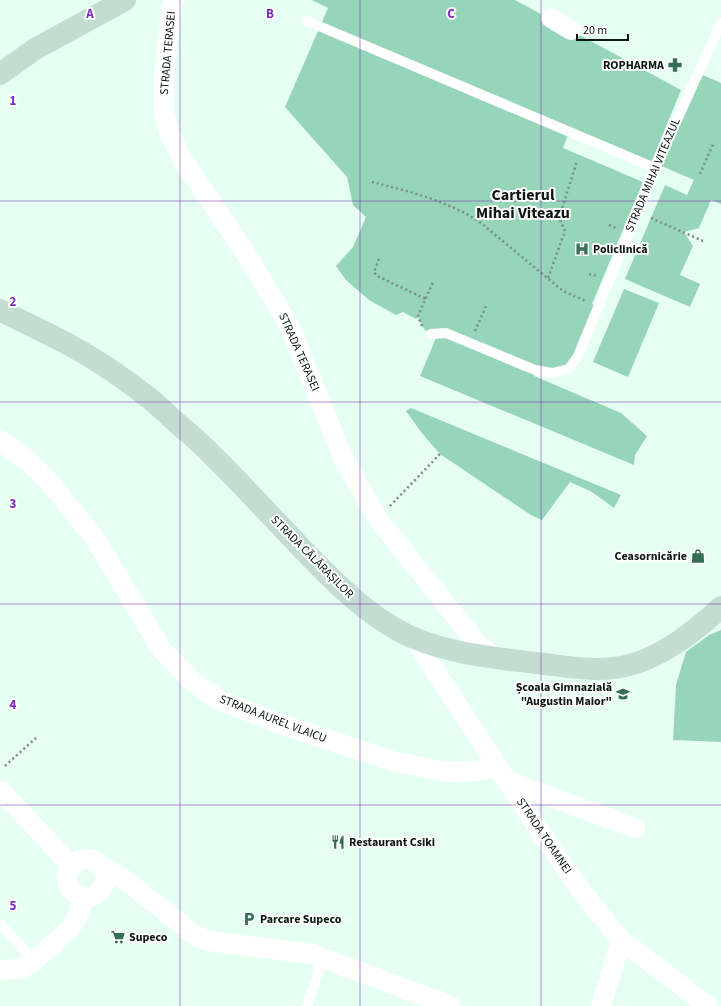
<svg xmlns="http://www.w3.org/2000/svg" width="721" height="1006" font-family="'Source Sans 3',sans-serif">
	<style>
		.green { fill: #97d5b9 }
		.lines { fill: none; stroke-linecap: round; stroke-linejoin: round }
		.path { stroke: #7a8d83; stroke-width: 2.5; stroke-dasharray: 2 3; stroke-linecap: butt }
		.lane { stroke: #fff; stroke-width: 10 }
		.street { stroke: #fff; stroke-width: 20 }
		.secondary { stroke: #c3ddd3; stroke-width: 22 }
		.grid { fill: none; stroke: #7b2cbf; stroke-width: 1; stroke-opacity: 0.55 }
		.labels { text-anchor: middle; dominant-baseline: central; stroke-width: 4; stroke-linejoin: round; paint-order: stroke }
		.street-label { font-size: 12px; fill: #0b1711; stroke: #fff }
		.poi-label { font-size: 12px; font-weight: bold; fill: #0b1711; stroke: #fff; text-anchor: start }
		.district-label { font-size: 16px; font-weight: bold; fill: #0b1711; stroke: #fff }
		.grid-label { font-size: 13px; text-anchor: middle; font-weight: bold; fill: #7b2cbf; stroke: #fff; stroke-width: 4; stroke-linejoin: round; paint-order: stroke }
	</style>
	<rect width="100%" height="100%" fill="#e5fff2"/>
	<!-- green -->
	<g class="green">
		<path d="M312 0H515L681 90 650 166 569 132 563 148 643 182 592 304 598 307 569 369 536 370 534 376 621 413 647 436 635 455 634 465 420 376 438 333C424 334 423 328 418 317L416 319 403 312 396 315 369 300 346 280 336 266 353 247 366 217 353 205 347 177 285 107 328 8Z"/>
		<path d="M698 73 721 83V204L711 200 699 228 684 232 693 246 680 275 700 284 690 307 625 279 665 185 687 195 694 180 657 164Z"/>
		<path d="M624 289 659 303 628 377 593 362Z"/>
		<path d="M411 408 621 495 614 508 592 492 570 482 542 520 531 515 440 454 421 432 406 411Z"/>
		<path d="M721 630V742L673 740 676 685 686 652 709 635Z"/>
	</g>
	<g class="lines">
		<!-- path -->
		<g class="path">
			<path d="M700 174 714 142"/>
			<path d="M372 182C408 191 451 202 481 223L563 291 586 301"/>
			<path d="M651 218 703 241"/>
			<path d="M609 225 618 229"/>
			<path d="M379 259 374 272 377 276 426 299"/>
			<path d="M589 274 596 276"/>
			<path d="M548 278 565 231 559 218 577 161"/>
			<path d="M422 326 418 316 433 282"/>
			<path d="M475 331 486 306"/>
			<path d="M390 506 440 454"/>
			<path d="M5 766 38 736"/>
		</g>
		<!-- lane -->
		<g class="lane">
			<path d="M307 21 655 168"/>
			<path d="M431 334 446 333 535 370 552 373 569 369 578 356 657 164 721 23"/>
			<path d="M0 924 34 961"/>
			<path d="M307 1006 323 958"/>
		</g>
		<!-- street -->
		<g class="street">
			<path d="M174 0 171 10 164 77V112L170 135 183 160 246 254 289 325 344 460 378 519 476 642 493 657"/>
			<path d="M551 18 571 30"/>
			<path d="M0 440 29 462 51 484 94 537 162 650 193 682 219 700 286 726 396 762 446 772 476 771 498 767"/>
			<path d="M413 637 543 836 586 897 621 940 708 1006"/>
			<path d="M507 781 635 828"/>
			<path d="M0 790 71 865"/>
			<circle cx="86" cy="878" r="19"/>
			<path d="M100 866 120 876 196 936 210 941 312 954 451 1006"/>
			<path d="M0 970C8 970 17 970 24 967 33 963 72 928 76 920 81 912 81 905 81 896"/>
			<path d="M601 1006 621 940"/>
		</g>
		<!-- secondary -->
		<g class="secondary">
			<path d="M0 74 35 49 125 0"/>
			<path d="M0 310C19 320 39 329 58 339 90 355 121 376 149 398 159 406 168 415 178 424 190 434 202 444 213 456 240 482 265 510 291 537 325 573 367 618 414 638 452 654 495 658 536 663 562 666 588 671 614 668 655 663 692 634 721 607"/>
		</g>
	</g>
	<!-- grid -->
	<path class="grid" d="M180 0V1006M360 0V1006M541 0V1006M0 201H721M0 402H721M0 604H721M0 805H721"/>
	<!-- icons -->
	<defs>
		<symbol id="pharmacy-bare" viewBox="-9 -9 18 18"><path d="M-2-6h4v4h4v4h-4v4h-4v-4h-4v-4h4Z" fill="#346e57" stroke="#fff" stroke-width="2.5" paint-order="stroke"/></symbol>
		<symbol id="hospital-bare" viewBox="-9 -9 18 18"><path d="M-5-5h3v3.5h4V-5h3V5h-3V1.5h-4V5h-3Z" fill="#346e57" stroke="#fff" stroke-width="2.5" paint-order="stroke"/></symbol>
		<symbol id="shop-bare" viewBox="-9 -9 18 18"><path d="M-5-2.5h2.3a2.7 3.5 0 0 1 5.4 0H5L5.5 6h-11ZM-1.5-2.5h3a1.5 2.3 0 0 0-3 0Z" fill="#346e57" stroke="#fff" stroke-width="2.5" paint-order="stroke"/></symbol>
		<symbol id="school-bare" viewBox="-9 -9 18 18"><path d="M0-5L7-2L0 1L-7-2ZM-4 1L0 2.5L4 1V4Q0 6-4 4Z" fill="#346e57" stroke="#fff" stroke-width="2.5" paint-order="stroke"/></symbol>
		<symbol id="restaurant-bare" viewBox="-9 -9 18 18"><path d="M-5-6h1v4h1v-4h1v4h1v-4h1v5L-1.5 .5V6h-2V.5L-5-1ZM5-6V6H3V1.5H1.5Q1.5-4 5-6Z" fill="#346e57" stroke="#fff" stroke-width="2.5" paint-order="stroke"/></symbol>
		<symbol id="parking-bare" viewBox="-9 -9 18 18"><path d="M-3.5-5.5H1a3.5 3.5 0 0 1 0 7H-1V5.5H-3.5ZM-1-3.4V-.6H.8a1.4 1.4 0 0 0 0-2.8Z" fill="#346e57" stroke="#fff" stroke-width="2.5" paint-order="stroke"/></symbol>
		<symbol id="supermarket-bare" viewBox="-9 -9 18 18"><path d="M-6-5.5h2.5l.6 2H6L4.5 2H-2.5L-4.4-4H-6ZM-1.5 3.2a1.3 1.3 0 1 0 .1 0ZM3 3.2a1.3 1.3 0 1 0 .1 0Z" fill="#346e57" stroke="#fff" stroke-width="2.5" paint-order="stroke"/></symbol>
	</defs>
	<g fill-rule="evenodd">
		<use href="#pharmacy-bare" x="665" y="55" width="20" height="20"/>
		<use href="#hospital-bare" x="572" y="239" width="20" height="20"/>
		<use href="#shop-bare" x="688" y="546" width="20" height="20"/>
		<use href="#school-bare" x="613" y="684" width="20" height="20"/>
		<use href="#restaurant-bare" x="328" y="832" width="20" height="20"/>
		<use href="#parking-bare" x="239" y="909" width="20" height="20"/>
		<use href="#supermarket-bare" x="108" y="927" width="20" height="20"/>
	</g>
	<g class="labels">
		<!-- street labels -->
		<g class="street-label">
			<text transform="translate(168 53) rotate(-85)">STRADA TERASEI</text>
			<text transform="translate(653 175) rotate(-67)">STRADA MIHAI VITEAZUL</text>
			<text transform="translate(299 352) rotate(66)">STRADA TERASEI</text>
			<text transform="translate(312 557) rotate(45)">STRADA CĂLĂRAȘILOR</text>
			<text transform="translate(273 719) rotate(21)">STRADA AUREL VLAICU</text>
			<text transform="translate(544 836) rotate(56)">STRADA TOAMNEI</text>
		</g>
		<!-- poi labels -->
		<g class="poi-label">
			<text x="664" y="65" text-anchor="end">ROPHARMA</text>
			<text x="593" y="249">Policlinică</text>
			<text x="687" y="556" text-anchor="end">Ceasornicărie</text>
			<text x="612" y="687" text-anchor="end">Școala Gimnazială<tspan x="612" dy="14">"Augustin Maior"</tspan></text>
			<text x="349" y="842">Restaurant Csiki</text>
			<text x="260" y="919">Parcare Supeco</text>
			<text x="129" y="937">Supeco</text>
		</g>
		<!-- district labels -->
		<g class="district-label">
			<text x="523" y="195">Cartierul<tspan x="523" dy="18">Mihai Viteazu</tspan></text>
		</g>
	</g>
	<g class="grid-label">
		<text x="90" y="18">A</text>
		<text x="270" y="18">B</text>
		<text x="451" y="18">C</text>
		<text x="13" y="105">1</text>
		<text x="13" y="306">2</text>
		<text x="13" y="508">3</text>
		<text x="13" y="709">4</text>
		<text x="13" y="910">5</text>
	</g>
	<!-- scale -->
	<path d="M577 34v6h51v-6" fill="none" stroke="#0b1711" stroke-width="2"/>
	<text x="583" y="34" font-size="12" fill="#0b1711" stroke="#ffffff" stroke-width="3" paint-order="stroke">20 m</text>
</svg>
